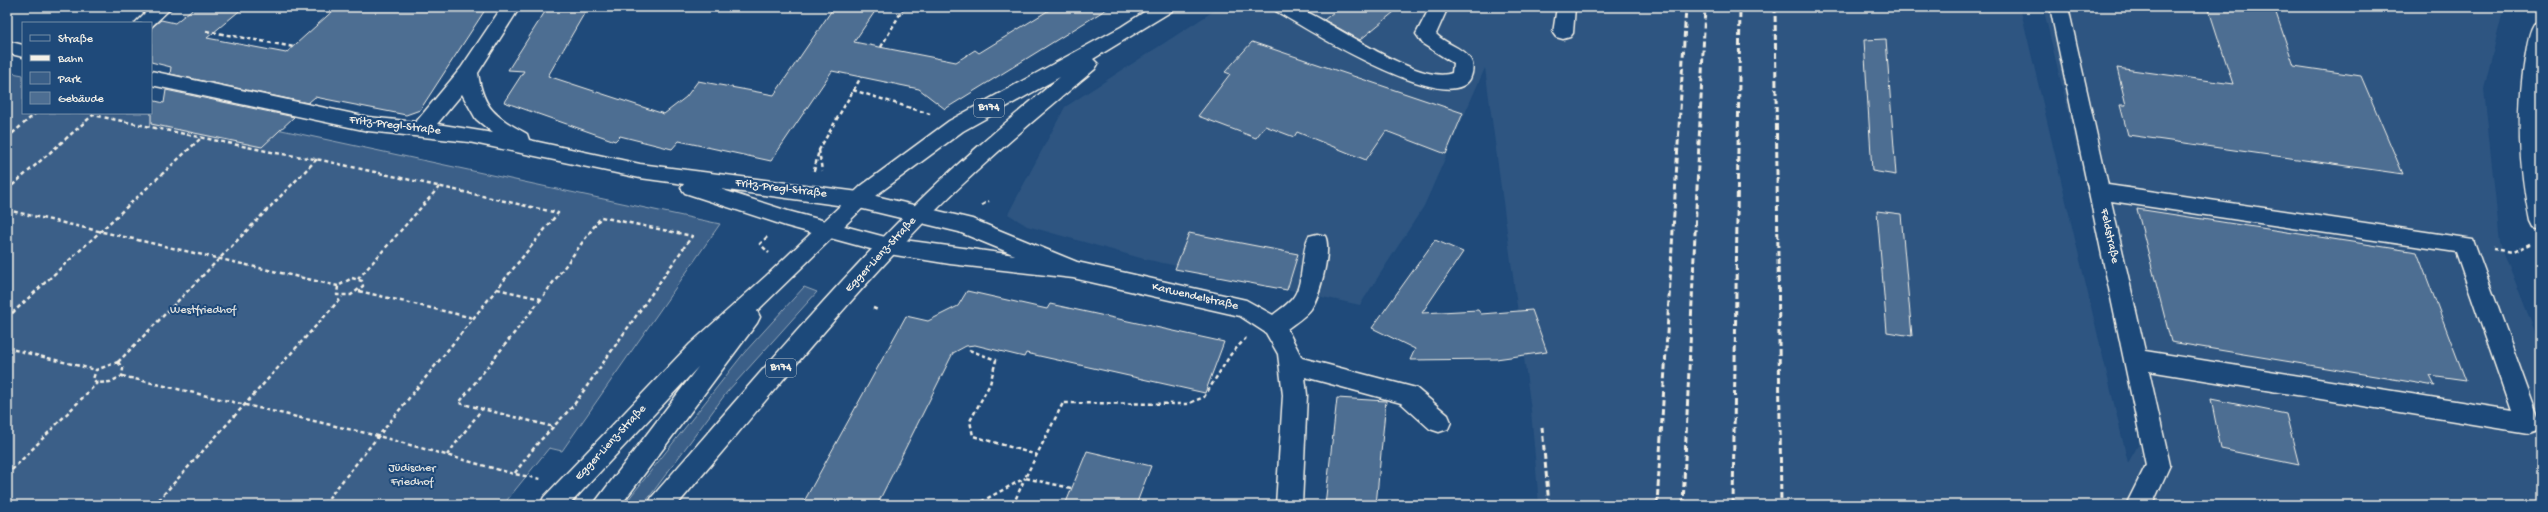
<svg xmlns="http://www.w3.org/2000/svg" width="2548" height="512" font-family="'Gochi Hand',sans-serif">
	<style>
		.built { fill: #2d5581 }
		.green { fill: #3a5f88; stroke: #97a8b8 }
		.building { fill: #4d6e92; stroke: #f4f1e8 }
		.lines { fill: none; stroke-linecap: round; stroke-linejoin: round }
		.minor-casing { stroke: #f4f1e8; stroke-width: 3 }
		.major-casing { stroke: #f4f1e8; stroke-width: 3 }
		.highway-casing { stroke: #f4f1e8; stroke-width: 3 }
		.path { stroke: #f4f1e8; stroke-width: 2.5; stroke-dasharray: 4 3; stroke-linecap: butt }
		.minor { fill: #1f4a7a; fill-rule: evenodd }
		.major { fill: #1f4a7a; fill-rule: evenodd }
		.highway { fill: #1f4a7a; fill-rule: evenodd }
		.rail { stroke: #f4f1e8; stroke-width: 3; stroke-dasharray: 6 3; stroke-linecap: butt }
		.labels { text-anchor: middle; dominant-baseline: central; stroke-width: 4; stroke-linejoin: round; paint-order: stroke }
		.shield { fill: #1f4a7a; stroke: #b4bfc7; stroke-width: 1 }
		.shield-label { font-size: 11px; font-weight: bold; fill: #f4f1e8 }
		.street-label { font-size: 12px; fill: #f4f1e8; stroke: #1f4a7a }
		.park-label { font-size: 12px; fill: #e1e2de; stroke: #1f4a7a }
	</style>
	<rect width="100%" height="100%" fill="#1f4a7a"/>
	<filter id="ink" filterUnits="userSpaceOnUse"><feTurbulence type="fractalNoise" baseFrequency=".025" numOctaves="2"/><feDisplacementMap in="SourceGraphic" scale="8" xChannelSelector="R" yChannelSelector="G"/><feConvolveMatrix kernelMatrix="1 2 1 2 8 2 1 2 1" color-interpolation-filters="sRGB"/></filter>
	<g filter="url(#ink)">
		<!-- built -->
		<path class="built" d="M1220 7H2020L2128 463 2145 433 2043 7H2504L2484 89 2500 243 2541 347V505H1539L1531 410 1485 68 1424 206 1360 305 1144 259 1027 226 1008 214 1065 107Z"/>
		<!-- green -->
		<g class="green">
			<path d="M7 72 23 75V113H151V102L720 224 562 451 549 448 503 505H7Z"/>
			<path d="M804 287 817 292 727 392 647 500 642 505H624L744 353Z"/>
		</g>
		<!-- building -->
		<g class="building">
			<path d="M195 7H244L207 38 286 53 337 7H487L420 110 406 115 315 97 308 103 170 74 171 67 151 62V28L161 20 175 23Z"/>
			<path d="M548 7H588L548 76 664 114 686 97 698 81 774 95 834 7H878L854 42 956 62 975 50 979 53 1054 7H1110L945 109 919 89 832 71 771 161 679 141 672 149 620 136 615 141 504 102 524 71 508 70Z"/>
			<path d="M1340 7H1400L1360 40 1324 20Z"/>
			<path d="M2208 7H2274L2294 66 2361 76 2403 174 2128 135 2120 105H2126L2117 68 2233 84Z"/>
			<path d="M1886 39 1896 175 1872 171 1864 40Z"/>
			<path d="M1252 42 1463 113 1446 154 1386 131 1366 160 1297 132 1294 137 1265 126 1256 138 1198 116 1230 74 1225 72Z"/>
			<path d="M166 90 294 117 262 147 151 124V100L164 103Z"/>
			<path d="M2137 209 2417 252 2466 381 2430 376 2435 386 2171 342Z"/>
			<path d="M1877 211 1901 214 1912 336 1887 332Z"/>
			<path d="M1189 233 1298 254 1287 290 1175 269Z"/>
			<path d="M1435 240 1463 252 1422 313 1478 310 1481 314 1532 310 1547 352 1496 359 1410 360 1415 349 1372 328Z"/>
			<path d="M967 291 1047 309 1050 304 1224 342 1205 393 1026 353 1024 357 975 345 966 346 953 353 877 505H802L906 316 928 321 958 306Z"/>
			<path d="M1337 398 1386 401 1376 505H1325Z"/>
			<path d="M2211 399 2286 414 2299 465 2221 449Z"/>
			<path d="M1087 451 1151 466 1136 505H1065Z"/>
		</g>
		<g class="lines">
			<defs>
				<g id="minor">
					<path d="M151 7H172L151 27V23H135Z"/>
					<path d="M502 7H520L478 73C483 110 497 117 527 134L529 140 640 164 859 192 972 219 1077 262 1246 300 1273 315C1279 310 1287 305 1292 299 1305 284 1300 253 1309 236L1317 234 1325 236C1332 249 1320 296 1311 309 1306 316 1295 323 1287 329L1302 358 1416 388 1448 415 1451 422 1448 429 1439 432 1430 429 1401 403 1305 377 1307 395 1302 505H1276L1283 395 1278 354 1266 333 1240 316 1073 278 950 264 889 254 786 226 685 193 681 188 684 184 640 178 469 142 368 131 151 85V71L368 117 416 122 461 68ZM462 94 476 119 493 133 437 124ZM720 189 859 208 959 232 1015 255 889 238 788 211Z"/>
					<path d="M1274 7C1281 7 1291 5 1298 8 1332 21 1418 86 1452 73L1453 63 1423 44 1416 34 1430 7H1448L1436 34C1445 44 1461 46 1470 59 1474 65 1473 72 1470 79 1448 118 1303 27 1276 11Z"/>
					<path d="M1557 7H1575L1573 33 1570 37 1563 39 1556 37 1553 33Z"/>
					<path d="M2050 7H2068L2108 185 2473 239 2540 423 2537 430 2528 433 2149 371 2170 465 2152 505H2126L2146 465ZM2111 201 2456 252 2511 410 2145 351Z"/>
					<path d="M7 41 23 45V57L7 53Z"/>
				</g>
				<path id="major" d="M1152 7H1174L1172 11 1093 59 1098 64 1095 69C1038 117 980 165 927 219 839 310 759 409 677 505H648L652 497C737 400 821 299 913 207 959 161 1010 119 1060 77L963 131 875 196 757 311 760 317 757 323 621 505H593L698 367 569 505H540L544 497 690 344 766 276 861 186 949 121 1121 27Z"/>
				<path id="highway" d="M2541 22 2539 125 2541 229 2533 227 2530 221C2519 167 2516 114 2525 59 2527 48 2528 33 2534 24Z"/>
			</defs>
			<!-- minor casing -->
			<use href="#minor" class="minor-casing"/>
			<!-- major casing -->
			<use href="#major" class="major-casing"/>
			<!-- highway casing -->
			<use href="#highway" class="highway-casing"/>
			<!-- path -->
			<g class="path">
				<path d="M206 31 294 47"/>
				<path d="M881 47 904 7"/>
				<path d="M853 90 930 114"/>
				<path d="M7 138 36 113"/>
				<path d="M819 150 822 171"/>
				<path d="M814 171 819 150 861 77"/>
				<path d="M7 190 93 115 276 153 321 160 558 213 323 505"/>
				<path d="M982 205 989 201"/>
				<path d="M7 210 338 286"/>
				<path d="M767 237 760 244 769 253"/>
				<path d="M2493 249 2513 252 2532 243"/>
				<path d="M352 278 362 281 363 286 351 295H337L338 286Z"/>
				<path d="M358 279 440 186"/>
				<path d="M497 289 541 299 601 217 692 236 573 406 537 444 514 474"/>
				<path d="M359 291 473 318"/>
				<path d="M541 299 459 403 554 427"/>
				<path d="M873 308 878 310"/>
				<path d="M7 318 201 138"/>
				<path d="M7 348 96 370"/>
				<path d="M969 350 996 360 990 384 970 421 973 436 1037 455"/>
				<path d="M118 362 123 369 122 376 110 382 97 383 93 379 96 370Z"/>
				<path d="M118 362 317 159"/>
				<path d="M122 376 378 436 514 474 541 479"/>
				<path d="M447 455 482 409"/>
				<path d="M7 475 97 383"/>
				<path d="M1071 488 1025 478 1063 403 1187 404 1204 397 1231 354 1246 338"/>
				<path d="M154 505 342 297"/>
				<path d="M975 505 1025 478"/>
				<path d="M1013 505 1025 478"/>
			</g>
			<!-- minor -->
			<use href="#minor" class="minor"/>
			<!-- major -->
			<use href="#major" class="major"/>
			<!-- highway -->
			<use href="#highway" class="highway"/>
			<!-- rail -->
			<g class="rail">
				<path d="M1775 7 1781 505"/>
				<path d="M1542 427 1549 505"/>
				<path d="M1657 505 1686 7"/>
				<path d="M1683 505 1705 7"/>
				<path d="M1733 505 1740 7"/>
			</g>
		</g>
	</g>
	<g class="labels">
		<!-- shield labels -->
		<g class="shield">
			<rect x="974" y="99" width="30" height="18" rx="3"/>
			<rect x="766" y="359" width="30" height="18" rx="3"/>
		</g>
		<g class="shield-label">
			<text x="989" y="108">B174</text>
			<text x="781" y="368">B174</text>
		</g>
		<!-- street labels -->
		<g class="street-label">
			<text transform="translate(395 126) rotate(7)">Fritz-Pregl-Straße</text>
			<text transform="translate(781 189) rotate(7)">Fritz-Pregl-Straße</text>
			<text transform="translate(2109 236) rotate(78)">Feldstraße</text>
			<text transform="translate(881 255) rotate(-47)">Egger-Lienz-Straße</text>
			<text transform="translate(1195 297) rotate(13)">Karwendelstraße</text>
			<text transform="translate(611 443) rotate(-47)">Egger-Lienz-Straße</text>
		</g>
		<!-- park labels -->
		<g class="park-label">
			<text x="203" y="311">Westfriedhof</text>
			<text x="412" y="469">Jüdischer<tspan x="412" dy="14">Friedhof</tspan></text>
		</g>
	</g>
	<!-- margin -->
	<rect width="2548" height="512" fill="none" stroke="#1f4a7a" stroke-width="24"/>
	<rect x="12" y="12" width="2524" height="488" fill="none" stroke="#f4f1e8" stroke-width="1.5" filter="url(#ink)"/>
	<!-- legend -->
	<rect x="22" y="22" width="130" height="92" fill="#1f4a7a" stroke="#748da6"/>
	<rect x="30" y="35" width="20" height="6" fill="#1f4a7a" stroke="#748da6"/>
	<text x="58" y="42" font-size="12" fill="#f4f1e8">Straße</text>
	<rect x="30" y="55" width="20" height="6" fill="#f4f1e8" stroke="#748da6"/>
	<text x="58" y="62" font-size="12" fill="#f4f1e8">Bahn</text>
	<rect x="30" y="72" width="20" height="12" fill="#3a5f88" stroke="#748da6"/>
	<text x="58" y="82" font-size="12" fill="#f4f1e8">Park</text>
	<rect x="30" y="92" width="20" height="12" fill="#4d6e92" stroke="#748da6"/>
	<text x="58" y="102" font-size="12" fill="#f4f1e8">Gebäude</text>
</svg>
